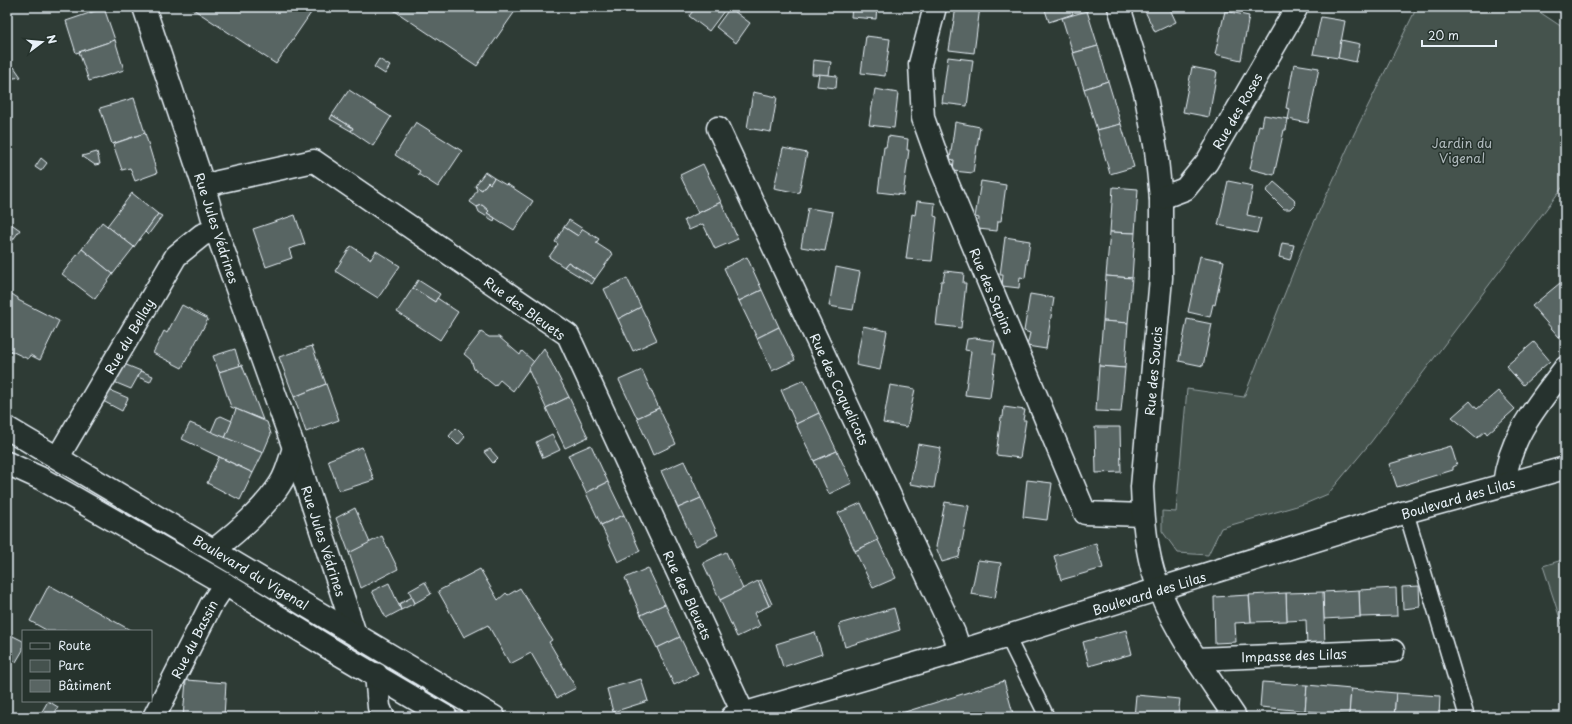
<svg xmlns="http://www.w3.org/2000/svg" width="1572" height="724" font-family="'Playpen Sans',sans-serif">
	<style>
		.green { fill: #45524e; stroke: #96a2a3 }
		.building { fill: #596563; stroke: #e8f1f8 }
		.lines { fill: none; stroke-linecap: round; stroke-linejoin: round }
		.lane-casing { stroke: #e8f1f8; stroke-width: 17 }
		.street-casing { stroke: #e8f1f8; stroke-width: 25 }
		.primary-casing { stroke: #e8f1f8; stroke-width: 25 }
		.lane { stroke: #26332d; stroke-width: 14 }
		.street { stroke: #26332d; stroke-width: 22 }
		.primary { stroke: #26332d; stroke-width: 22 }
		.labels { text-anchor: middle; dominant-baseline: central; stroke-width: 3; stroke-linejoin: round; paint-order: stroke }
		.street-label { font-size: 13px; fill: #e8f1f8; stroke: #26332d }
		.park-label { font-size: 13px; fill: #afb9bc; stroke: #26332d }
	</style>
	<rect width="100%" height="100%" fill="#2e3b35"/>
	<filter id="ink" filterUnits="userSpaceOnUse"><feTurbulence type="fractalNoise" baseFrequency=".025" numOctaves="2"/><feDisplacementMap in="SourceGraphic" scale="8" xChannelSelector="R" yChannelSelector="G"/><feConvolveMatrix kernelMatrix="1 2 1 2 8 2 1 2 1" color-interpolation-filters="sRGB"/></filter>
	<g filter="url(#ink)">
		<!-- green -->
		<g class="green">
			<path d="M1417 7H1532L1565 29V184L1371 442 1328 494 1307 503 1221 528 1208 555 1178 553 1162 531V511L1176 512 1187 389 1244 397 1303 247 1354 134Z"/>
			<path d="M1565 559V634L1543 566Z"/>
		</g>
		<!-- building -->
		<g class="building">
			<path d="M190 7H315L276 64Z"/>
			<path d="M389 7H518L477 66Z"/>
			<path d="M696 7H727L709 31 689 16Z"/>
			<path d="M852 7H877L876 19 851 17Z"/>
			<path d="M956 7H980L974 53 949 50Z"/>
			<path d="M1044 7H1071L1073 14 1049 22Z"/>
			<path d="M1143 7H1169L1176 22 1155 32Z"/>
			<path d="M104 8 115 40 76 53 66 21Z"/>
			<path d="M730 8 750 23 736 43 716 27Z"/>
			<path d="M1087 11 1098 46 1073 53 1062 18Z"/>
			<path d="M1225 11 1249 16 1241 60 1215 54Z"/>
			<path d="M1321 17 1345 21 1338 58 1313 54Z"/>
			<path d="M866 36 890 39 885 76 861 73Z"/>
			<path d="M115 40 124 70 89 81 79 52Z"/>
			<path d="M1341 40 1360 44 1356 62 1338 58Z"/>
			<path d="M1098 46 1108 81 1084 89 1073 53Z"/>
			<path d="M948 57 973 60 967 106 942 103Z"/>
			<path d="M379 59 390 66 385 74 374 67Z"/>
			<path d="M813 60 831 62 829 75 812 74Z"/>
			<path d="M1294 64 1319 68 1308 123 1288 119 1290 109 1286 108Z"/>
			<path d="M14 67 21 77 7 79V68Z"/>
			<path d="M1192 67 1217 72 1209 117 1183 112Z"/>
			<path d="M819 74 837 76 836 88 817 86Z"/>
			<path d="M1108 81 1121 124 1097 130 1084 89Z"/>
			<path d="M875 89 898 93 894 128 869 125Z"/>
			<path d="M349 90 391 117 373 146 351 131 353 128 332 115Z"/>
			<path d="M753 92 777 97 771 132 747 128Z"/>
			<path d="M134 98 145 133 112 144 100 108Z"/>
			<path d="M332 115 353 128 351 131 330 119Z"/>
			<path d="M1264 115 1288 119 1286 130H1284L1274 175 1250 169 1259 125 1262 126Z"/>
			<path d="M416 122 462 151 438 187 418 174 420 171 395 155Z"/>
			<path d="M955 122 980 127 973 173 953 171 954 160 950 159Z"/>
			<path d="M1121 124 1134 167 1110 174 1097 130Z"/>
			<path d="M145 133 157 173 135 181 130 168 122 170 113 144Z"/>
			<path d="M888 136 908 139 907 150H909L903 195 878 192 884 147H886Z"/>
			<path d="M783 148 807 153 799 193 774 188Z"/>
			<path d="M97 152 100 164 95 165 82 156Z"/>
			<path d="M41 158 47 163 41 171 35 167Z"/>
			<path d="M703 164 721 202 698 213 680 175Z"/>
			<path d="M485 172 494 178 490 184 488 182 482 190 475 186Z"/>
			<path d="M494 178 506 185 507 184 533 201 514 230 487 213 489 211 482 205 477 207 470 202 477 190 475 186 482 190 488 182 490 184Z"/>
			<path d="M981 181 1006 185 1001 221H998L997 231 978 229 979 218 975 217Z"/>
			<path d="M1228 181 1253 186 1247 215 1261 218 1257 233 1218 225Z"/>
			<path d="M1274 182 1294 199 1295 204 1290 209H1284L1266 191Z"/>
			<path d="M1113 187 1138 189 1135 233 1110 232Z"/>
			<path d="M132 193 158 214 134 247 107 226Z"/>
			<path d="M917 201 935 203 934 216 937 217 932 261 906 259 912 214 915 215Z"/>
			<path d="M721 202 738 239 715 249 703 224 689 230 684 220Z"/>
			<path d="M482 205 489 211 487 213 495 218 494 221 479 212 477 207Z"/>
			<path d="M808 208 833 212 825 251 801 247Z"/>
			<path d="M158 214 162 216 148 235 145 232Z"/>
			<path d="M295 215 305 244 289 249 292 258 266 267 253 229Z"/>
			<path d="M569 220 583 229 578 236 564 227Z"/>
			<path d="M7 221 20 230 7 248Z"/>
			<path d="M102 222 134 247 113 274 82 249Z"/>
			<path d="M564 227 578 236 583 229 599 239 596 243 613 254 595 279 568 262 564 267 549 257 558 244 555 242Z"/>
			<path d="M1110 232 1135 233 1132 278 1106 276Z"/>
			<path d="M1005 237 1030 241 1025 278 1020 277 1019 288 1002 286 1003 275H1000Z"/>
			<path d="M1282 243 1294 245 1290 260 1279 257Z"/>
			<path d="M351 246 371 259 376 251 400 266 378 298 335 271Z"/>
			<path d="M82 249 113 274 95 299 62 274Z"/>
			<path d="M1200 256 1224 261 1215 305 1213 304 1210 317 1188 312Z"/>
			<path d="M747 257 762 290 739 301 724 268Z"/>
			<path d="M568 262 595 279 592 284 564 267Z"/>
			<path d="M836 267 860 272 853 310 829 306Z"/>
			<path d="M945 271 964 273 963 283H966L961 328 936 325 941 281H943Z"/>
			<path d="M1106 276 1132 278 1128 323 1103 321Z"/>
			<path d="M627 278 641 307 618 319 604 289Z"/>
			<path d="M418 280 440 294 435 302 413 288Z"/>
			<path d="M1560 283 1565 289V332L1559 337 1532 306Z"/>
			<path d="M413 288 435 302 437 298 458 312 440 340 397 312Z"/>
			<path d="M762 290 779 327 757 338 739 301Z"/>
			<path d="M7 291 18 298V300L59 321 40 360 30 355 28 359 7 349Z"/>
			<path d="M1030 294 1054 298 1046 349 1027 346 1030 333 1024 331Z"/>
			<path d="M182 305 208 319 182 368 153 353 164 331 167 333Z"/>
			<path d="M641 307 657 340 633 351 618 319Z"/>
			<path d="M1187 319 1212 324 1203 366 1179 361Z"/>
			<path d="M1103 321 1128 323 1125 368 1099 366Z"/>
			<path d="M863 326 887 331 880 370 856 365Z"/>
			<path d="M779 327 795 360 772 371 757 338Z"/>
			<path d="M481 332 489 337H499L520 355 522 351 534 362 513 391 500 380 495 386 474 369 471 360 464 354Z"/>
			<path d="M975 338 995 341 993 354H996L990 398 965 395 971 351 965 350 967 339Z"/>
			<path d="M1534 342 1550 361 1523 385 1506 366Z"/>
			<path d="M312 346 326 384 294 397 279 357Z"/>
			<path d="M544 348 569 397 546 408 528 369Z"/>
			<path d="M235 349 240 366 219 372 213 356Z"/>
			<path d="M124 364 141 371 131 389 114 382Z"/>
			<path d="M242 365 263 420 231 407 219 372Z"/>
			<path d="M1099 366 1125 368 1121 412 1096 411Z"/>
			<path d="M642 370 659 408 637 418 619 380Z"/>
			<path d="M141 371 153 376 150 382 138 377Z"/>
			<path d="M804 380 819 413 796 424 781 390Z"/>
			<path d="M326 384 339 420 306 432 294 397Z"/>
			<path d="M890 385 915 389 907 427 883 423Z"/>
			<path d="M109 390 128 398 122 411 103 401Z"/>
			<path d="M1498 391 1515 409 1487 434 1485 431 1477 438 1452 417 1470 401 1477 409Z"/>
			<path d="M569 397 588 437 565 448 546 408Z"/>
			<path d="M1004 407 1025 410 1023 420H1026L1020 458 996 455 1001 417H1003Z"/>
			<path d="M659 408 676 444 653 455 637 418Z"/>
			<path d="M236 409 267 422 271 434 263 453 225 438Z"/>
			<path d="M819 413 837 451 814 461 796 424Z"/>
			<path d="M221 416 232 421 225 438 211 432 217 418Z"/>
			<path d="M190 423 263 453 253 473 182 439Z"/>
			<path d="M1095 427H1120L1121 472 1096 473Z"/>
			<path d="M456 428 465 437 458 445 449 436Z"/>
			<path d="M552 434 560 450 543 458 536 442Z"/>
			<path d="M918 444 941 448 934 488 910 484Z"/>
			<path d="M591 445 608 482 586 493 568 455Z"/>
			<path d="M1451 446 1457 465 1453 467V470L1397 487 1389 464Z"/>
			<path d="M362 447 374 480 339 491 328 460Z"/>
			<path d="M490 449 498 458 493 463 484 452Z"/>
			<path d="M837 451 852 483 829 494 814 461Z"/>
			<path d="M219 457 253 473 240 500 207 483Z"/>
			<path d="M684 461 701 498 678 508 661 471Z"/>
			<path d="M1027 480 1052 483 1047 520 1023 517Z"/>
			<path d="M608 482 624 515 601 525 586 493Z"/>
			<path d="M701 498 718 535 696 546 678 508Z"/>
			<path d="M945 502 969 506 959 557 942 562 936 547Z"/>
			<path d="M861 503 878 540 855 551 838 513Z"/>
			<path d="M355 508 370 543 349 553 336 518Z"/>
			<path d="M624 515 640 551 618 562 601 525Z"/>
			<path d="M382 536 398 569 361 588 349 553Z"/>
			<path d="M878 540 896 578 873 588 855 551Z"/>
			<path d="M1096 543 1103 568 1061 580 1054 556Z"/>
			<path d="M726 552 743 589 720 600 703 563Z"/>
			<path d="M978 560 1001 563 995 598 971 594Z"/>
			<path d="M648 568 665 604 641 615 625 578Z"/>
			<path d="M480 569 498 600 506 593 508 595 520 588 552 640 549 642 576 688 557 698 531 653 510 664 488 625 464 637 438 591Z"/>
			<path d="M761 580 772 604 769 606 758 581Z"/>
			<path d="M758 581 769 606 754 613 760 626 737 637 720 600Z"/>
			<path d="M425 582 431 594 415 603 409 591Z"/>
			<path d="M389 583 401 610 386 618 372 591Z"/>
			<path d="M49 585 132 631H48L30 621Z"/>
			<path d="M1419 586 1420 607 1403 609 1402 587Z"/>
			<path d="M1396 588 1397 616 1360 617 1359 590Z"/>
			<path d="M1359 590 1360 617 1324 619 1323 592Z"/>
			<path d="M1323 592 1325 646 1307 647 1306 620 1287 621 1286 593Z"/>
			<path d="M1286 593 1287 621 1251 622 1249 595Z"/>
			<path d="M1249 595 1251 622 1235 623 1236 642 1215 643 1214 597Z"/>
			<path d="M412 597 415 603 401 610 399 604Z"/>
			<path d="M665 604 680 637 657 648 641 615Z"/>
			<path d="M894 608 900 630 845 647 839 624Z"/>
			<path d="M1126 630 1132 654 1089 666 1083 642Z"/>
			<path d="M815 632 822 654 783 667 776 644Z"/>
			<path d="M7 633 23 641V650L16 662 7 657Z"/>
			<path d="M680 637 698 674 674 685 657 648Z"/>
			<path d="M641 679 648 701 613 712 607 689Z"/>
			<path d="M186 680 226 683 224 717H183Z"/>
			<path d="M1004 681 1014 717H889Z"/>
			<path d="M1262 682 1307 685 1305 711 1260 707Z"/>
			<path d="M1307 685 1351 689 1349 715 1305 711Z"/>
			<path d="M1351 689 1396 693 1394 717 1349 715Z"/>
			<path d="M1396 693 1440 696 1439 717H1394Z"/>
			<path d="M1136 695 1180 699 1178 717H1134Z"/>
			<path d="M48 701 58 707 53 717 40 715Z"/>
		</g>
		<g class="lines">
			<defs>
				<g id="lane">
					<path d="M1406 512 1467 717"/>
					<path d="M1007 636 1047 717"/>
				</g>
				<g id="street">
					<path d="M144 7 204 187 216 230 294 448 355 634"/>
					<path d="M935 7 920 64 923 118 941 168 1085 513 1143 515"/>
					<path d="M1119 7 1145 92 1156 150 1161 198V278L1142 487C1143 514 1145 544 1153 571 1168 623 1205 672 1235 717"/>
					<path d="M718 128 954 633 960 651"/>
					<path d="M204 187 218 182 314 161 568 335 743 713"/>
					<path d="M1161 198 1185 189 1207 162 1297 7"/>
					<path d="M58 457 176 256 202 235 216 230"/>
					<path d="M1504 484C1510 435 1537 406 1565 368"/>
					<path d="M214 550C238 531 264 509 280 484 287 474 290 459 294 448"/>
					<path d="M1196 659 1393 651"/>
					<path d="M376 674 379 707 383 717"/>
					<path d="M154 717 211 605 225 584"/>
					<path d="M732 717 960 651 1406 512 1565 468"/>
				</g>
				<g id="primary">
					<path d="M7 428 494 717"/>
					<path d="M7 463 40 478 225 584 339 654 446 717"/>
				</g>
			</defs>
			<!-- lane casing -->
			<use href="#lane" class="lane-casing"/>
			<!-- street casing -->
			<use href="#street" class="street-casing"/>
			<!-- primary casing -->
			<use href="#primary" class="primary-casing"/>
			<!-- lane -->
			<use href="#lane" class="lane"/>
			<!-- street -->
			<use href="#street" class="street"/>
			<!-- primary -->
			<use href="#primary" class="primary"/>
		</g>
	</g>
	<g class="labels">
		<!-- street labels -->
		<g class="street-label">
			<text transform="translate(1237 111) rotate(-60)">Rue des Roses</text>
			<text transform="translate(217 228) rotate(72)">Rue Jules Védrines</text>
			<text transform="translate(992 291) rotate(67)">Rue des Sapins</text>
			<text transform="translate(525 308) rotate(36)">Rue des Bleuets</text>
			<text transform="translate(129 336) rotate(-60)">Rue du Bellay</text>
			<text transform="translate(1153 371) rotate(-85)">Rue des Soucis</text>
			<text transform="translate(840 389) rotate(65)">Rue des Coquelicots</text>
			<text transform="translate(1458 498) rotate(-16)">Boulevard des Lilas</text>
			<text transform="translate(324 541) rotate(72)">Rue Jules Védrines</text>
			<text transform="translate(251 572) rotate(31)">Boulevard du Vigenal</text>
			<text transform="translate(1149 593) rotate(-17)">Boulevard des Lilas</text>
			<text transform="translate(688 595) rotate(65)">Rue des Bleuets</text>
			<text transform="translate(194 639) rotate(-63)">Rue du Bassin</text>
			<text transform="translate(1294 655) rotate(-2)">Impasse des Lilas</text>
		</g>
		<!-- park labels -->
		<g class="park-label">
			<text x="1462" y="142">Jardin du<tspan x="1462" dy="15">Vigenal</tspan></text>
		</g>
	</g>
	<!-- margin -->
	<rect width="1572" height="724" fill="none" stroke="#26332d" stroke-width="24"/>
	<rect x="12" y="12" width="1548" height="700" fill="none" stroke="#e8f1f8" stroke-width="1.5" filter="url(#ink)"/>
	<!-- legend -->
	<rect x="22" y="630" width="130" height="72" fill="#26332d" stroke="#747f7e"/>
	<rect x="30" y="643" width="20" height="6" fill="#26332d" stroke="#747f7e"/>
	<text x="58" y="650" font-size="12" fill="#e8f1f8">Route</text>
	<rect x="30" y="660" width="20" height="12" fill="#45524e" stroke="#747f7e"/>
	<text x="58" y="670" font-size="12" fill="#e8f1f8">Parc</text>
	<rect x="30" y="680" width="20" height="12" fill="#596563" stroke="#747f7e"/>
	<text x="58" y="690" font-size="12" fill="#e8f1f8">Bâtiment</text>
	<!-- north arrow -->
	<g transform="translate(42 42) rotate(74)" stroke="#26332d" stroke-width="3" paint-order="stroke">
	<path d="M0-3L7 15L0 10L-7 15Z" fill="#e8f1f8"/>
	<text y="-6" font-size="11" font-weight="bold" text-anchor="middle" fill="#e8f1f8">N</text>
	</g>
	<!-- scale -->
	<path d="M1422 40v6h74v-6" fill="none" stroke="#e8f1f8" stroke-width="2"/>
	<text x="1428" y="40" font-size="12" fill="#e8f1f8" stroke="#26332d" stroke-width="3" paint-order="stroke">20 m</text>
</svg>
